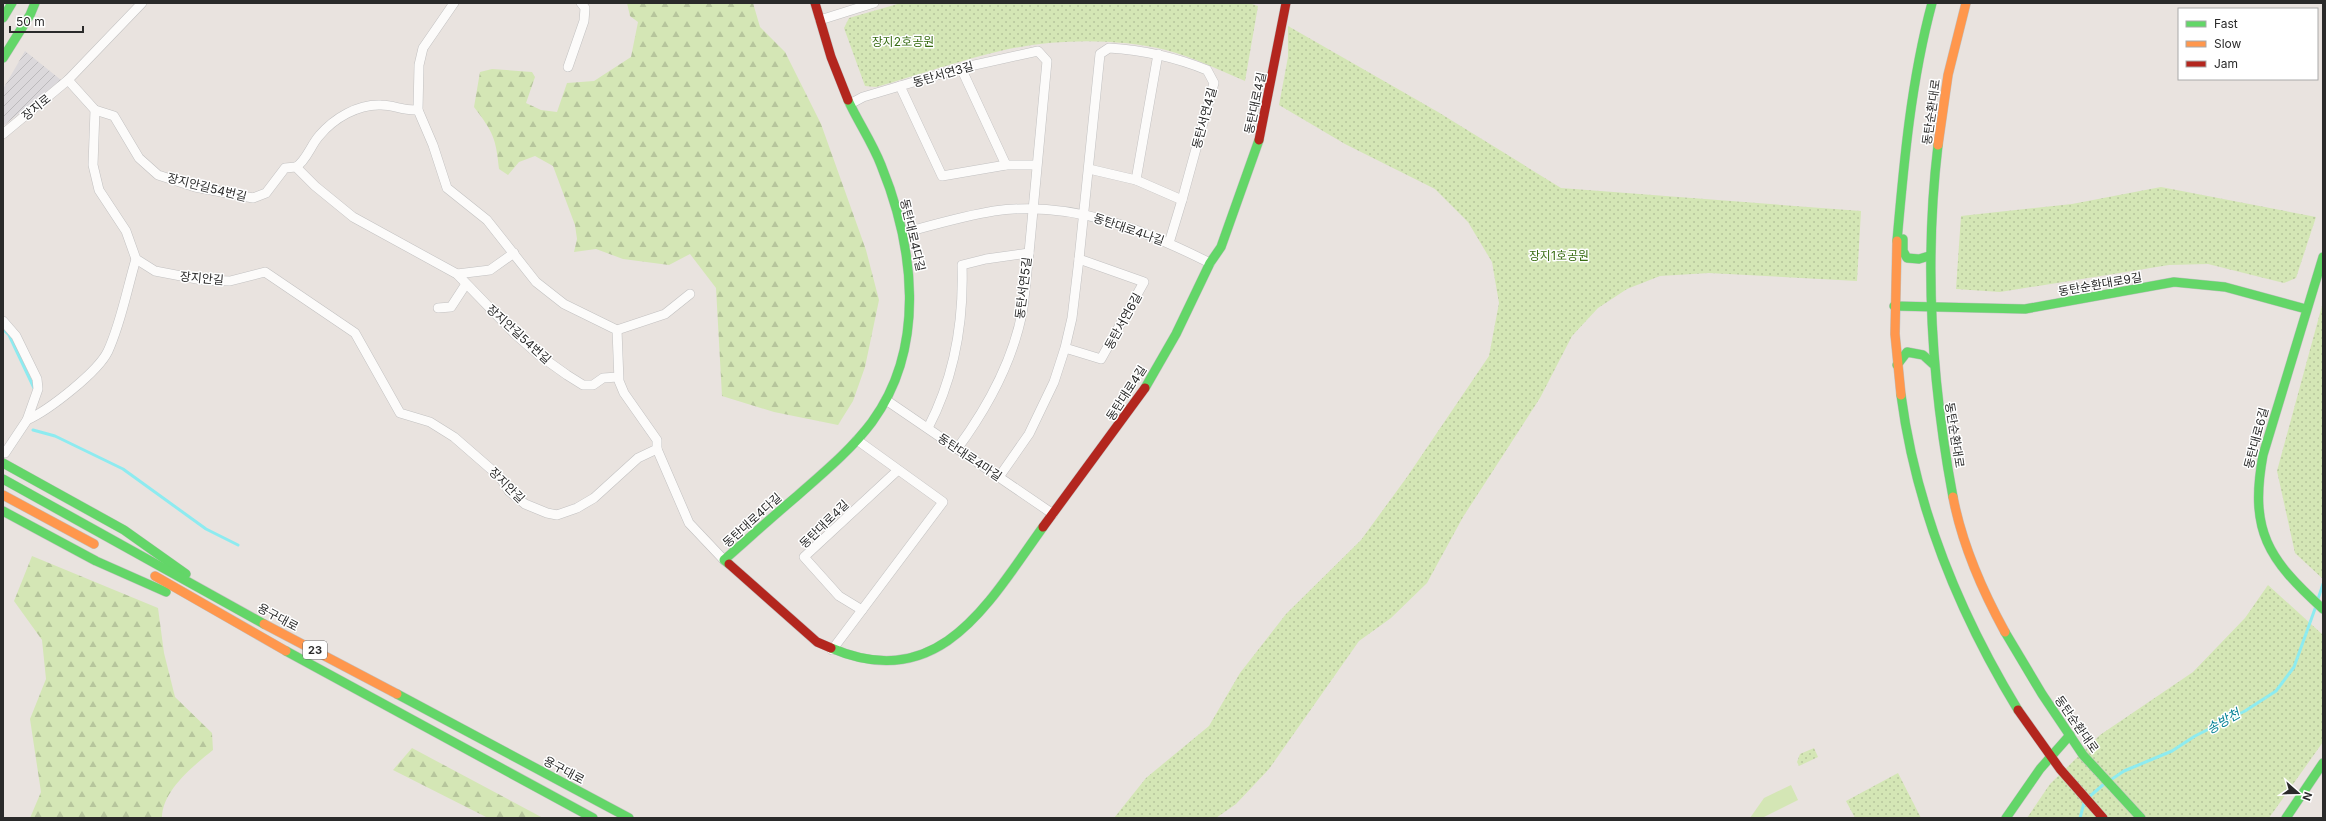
<svg xmlns="http://www.w3.org/2000/svg" width="2326" height="821" font-family="Inter,'Noto Sans KR',sans-serif">
	<style>
		.industrial { fill: url(#industrial-furrows) }
		.forest { fill: url(#forest-firs) }
		.park { fill: url(#park-dots) }
		.garden { fill: #d4e6b5 }
		.lines { fill: none; stroke-linecap: round; stroke-linejoin: round }
		.stream { stroke: #8debf0; stroke-width: 3 }
		.street-casing { stroke: #c2c1c1; stroke-width: 10 }
		.fast-casing { stroke: #c2c1c1; stroke-width: 10 }
		.slow-casing { stroke: #c2c1c1; stroke-width: 10 }
		.jam-casing { stroke: #c2c1c1; stroke-width: 10 }
		.street { stroke: #fcfbfa; stroke-width: 9 }
		.fast { stroke: #63d668; stroke-width: 9 }
		.slow { stroke: #ff974d; stroke-width: 9 }
		.jam { stroke: #b3261e; stroke-width: 9 }
		.labels { text-anchor: middle; dominant-baseline: central; stroke-width: 3; stroke-linejoin: round; paint-order: stroke }
		.shield { fill: #fff; stroke: #6a6a6a; stroke-width: 1 }
		.shield-label { font-size: 11px; font-weight: bold; fill: #2a2a2a }
		.park-label { font-size: 12px; fill: #396d14; stroke: #fff }
		.street-label { font-size: 12px; fill: #2a2a2a; stroke: #fff }
		.water-label { font-size: 13px; font-style: italic; fill: #048296; stroke: #fff }
	</style>
	<defs>
		<pattern id="industrial-furrows" width="10" height="10" patternUnits="userSpaceOnUse"><rect width="10" height="10" fill="#dbd8db"/><path d="M-1 1l2-2M0 10L10 0M9 11l2-2" fill="none" stroke="#bcbabc"/></pattern>
		<pattern id="forest-firs" width="22" height="20" patternUnits="userSpaceOnUse"><rect width="22" height="20" fill="#d4e6b5"/><path d="M5 1l3.5 6h-7zM16 11l3.5 6h-7z" fill="#b6c59c"/></pattern>
		<pattern id="park-dots" width="8" height="8" patternUnits="userSpaceOnUse"><rect width="8" height="8" fill="#d4e6b5"/><path d="M2 2h.1M6 6h.1" fill="none" stroke="#b6c59c" stroke-width="1.8" stroke-linecap="round"/></pattern>
	</defs>
	<rect width="100%" height="100%" fill="#e9e3df"/>
	<!-- industrial -->
	<path class="industrial" d="M25 51 61 80 3 126V89Z"/>
	<!-- forest -->
	<g class="forest">
		<path d="M627 3H753L760 27 785 52 821 124 866 250 879 300 865 367 853 401 838 425 774 412 722 396 716 288 690 254 669 265 623 259 596 249 574 252 577 239 575 225 553 166 535 156 519 162 508 175 499 169C496 138 493 132 474 107L480 72 492 69 532 72 535 77 526 103 541 110 557 112 567 83 594 81 631 57 638 22 630 16Z"/>
		<path d="M32 556 158 608 164 653 175 697 212 733 213 750C193 766 162 791 162 818H30L41 792 30 719 46 679 42 640 14 601Z"/>
		<path d="M412 748 543 818H488L393 770Z"/>
	</g>
	<!-- park -->
	<g class="park">
		<path d="M901 3H1249L1258 6 1245 81C1219 70 1193 57 1166 50 1114 38 1056 39 1004 50 961 60 918 75 876 87L865 86 844 28 849 18Z"/>
		<path d="M1288 26 1438 112 1561 188 1861 211 1857 281 1709 273 1660 276 1627 289 1598 308 1572 336 1540 398 1463 517 1427 583 1391 618 1359 641 1269 769 1236 804 1216 818H1114L1146 778 1209 726 1240 673 1286 614 1361 540 1407 477 1489 356 1499 303 1492 262 1468 222 1435 189 1345 144 1279 105 1288 57Z"/>
		<path d="M2161 187 2316 217 2296 278 2284 283 2208 264 2169 265 2000 292 1956 289 1961 216 2072 204Z"/>
		<path d="M2323 302V579L2295 553 2277 471Z"/>
		<path d="M2268 585 2323 635V742L2269 818H2027L2050 784 2100 735 2193 672 2245 618Z"/>
		<path d="M1814 748 1818 757 1799 766 1797 762 1800 754Z"/>
		<path d="M1898 773 1921 818H1855L1846 801Z"/>
	</g>
	<!-- garden -->
	<path class="garden" d="M1791 785 1798 800 1762 818H1750L1764 798Z"/>
	<g class="lines">
		<!-- stream -->
		<g class="stream">
			<path d="M3 329 9 335 34 388"/>
			<path d="M33 430 55 436 123 469 206 529 238 545"/>
			<path d="M2318 599 2323 584"/>
			<path d="M2109 781 2124 771 2172 751 2195 736 2245 711 2276 691 2294 667 2316 606"/>
			<path d="M2089 797 2104 784"/>
			<path d="M2080 818 2084 803"/>
		</g>
		<defs>
			<g id="street">
				<path d="M820 20 874 3"/>
				<path d="M568 67 584 21 585 8 581 3"/>
				<path d="M961 68 1006 165"/>
				<path d="M68 80 95 110 93 165 99 190 126 231 136 259 155 271 202 280 230 281 265 272 355 333 400 413 430 422 454 437 500 477 509 491 525 504 547 513 557 515 577 508 594 498 638 458 657 449V440L624 393 619 381 617 330 564 304 536 282 487 220 447 188 433 145 418 110 419 65 423 48 454 3"/>
				<path d="M850 104 863 97 900 86"/>
				<path d="M95 110 114 116 139 158 158 175 195 187 253 198 266 193 285 168 296 167 315 186 353 217 457 274 515 334 539 355 567 375 583 385H593L603 378 618 377"/>
				<path d="M3 134 68 80 142 3"/>
				<path d="M296 167C306 161 311 145 319 136 334 118 358 104 381 105 395 105 402 111 418 110"/>
				<path d="M1136 180 1158 54"/>
				<path d="M903 233C933 225 963 216 994 211 1072 200 1142 229 1210 263"/>
				<path d="M1169 243 1182 200"/>
				<path d="M1029 253C1035 189 1041 125 1047 61L1038 51 961 68 900 86 942 176 1006 165H1037"/>
				<path d="M1079 259 1100 54 1109 48C1143 50 1175 57 1207 70L1214 83 1182 200 1136 180 1089 169"/>
				<path d="M457 274 490 270 514 253"/>
				<path d="M438 308 451 307 466 284"/>
				<path d="M3 321 16 336 37 379 38 389 27 420 5 453"/>
				<path d="M617 330 665 314 690 294"/>
				<path d="M886 400 1053 514"/>
				<path d="M27 420C49 410 98 372 108 351 121 323 127 289 136 259"/>
				<path d="M928 428C955 376 964 323 962 265L986 259 1029 253C1027 271 1025 289 1023 308 1014 359 988 407 957 449"/>
				<path d="M657 449 689 523 724 560"/>
				<path d="M999 477 1029 434 1054 382 1065 348 1101 359 1144 282 1079 259 1072 318 1065 348"/>
				<path d="M862 610 839 596 804 557 898 470"/>
				<path d="M832 650 943 502 857 440"/>
			</g>
			<g id="fast">
				<path d="M3 18 12 3"/>
				<path d="M3 58 30 15 35 3"/>
				<path d="M1938 145C1924 263 1931 380 1953 497"/>
				<path d="M1903 239V251L1907 258 1919 259 1929 256"/>
				<path d="M1897 241C1904 161 1911 81 1932 3"/>
				<path d="M2323 257 2263 455C2249 531 2268 559 2323 609"/>
				<path d="M1894 306 2025 309 2174 282 2225 287 2306 309"/>
				<path d="M1897 365 1907 352 1923 355 1933 364"/>
				<path d="M1145 388 1176 334 1210 263 1221 247 1259 140"/>
				<path d="M1901 395C1916 509 1959 613 2018 710"/>
				<path d="M3 463 124 530 186 574"/>
				<path d="M3 479 264 624"/>
				<path d="M3 511 96 561 166 592"/>
				<path d="M729 564 724 560C748 539 772 517 797 496 823 473 851 450 872 422 927 347 914 246 881 165 872 142 858 122 848 100"/>
				<path d="M2005 632 2042 694 2083 755 2141 818"/>
				<path d="M831 648C940 695 989 602 1043 527"/>
				<path d="M286 651 593 818"/>
				<path d="M397 694 629 818"/>
				<path d="M2006 818 2040 769 2070 735"/>
				<path d="M2286 818 2323 763"/>
			</g>
			<g id="slow">
				<path d="M1938 145 1948 75 1966 3"/>
				<path d="M1897 241 1895 334 1901 395"/>
				<path d="M3 495 94 544"/>
				<path d="M1953 497C1962 544 1982 590 2005 632"/>
				<path d="M155 576 286 651"/>
				<path d="M264 624 397 694"/>
			</g>
			<g id="jam">
				<path d="M815 3 831 57 848 100"/>
				<path d="M1259 140 1286 3"/>
				<path d="M1043 527 1145 388"/>
				<path d="M729 564 817 642 831 648"/>
				<path d="M2018 710 2060 769 2103 818"/>
			</g>
		</defs>
		<!-- street casing -->
		<use href="#street" class="street-casing"/>
		<!-- fast casing -->
		<use href="#fast" class="fast-casing"/>
		<!-- slow casing -->
		<use href="#slow" class="slow-casing"/>
		<!-- jam casing -->
		<use href="#jam" class="jam-casing"/>
		<!-- street -->
		<use href="#street" class="street"/>
		<!-- fast -->
		<use href="#fast" class="fast"/>
		<!-- slow -->
		<use href="#slow" class="slow"/>
		<!-- jam -->
		<use href="#jam" class="jam"/>
	</g>
	<g class="labels">
		<!-- shield labels -->
		<rect class="shield" x="303" y="641" width="24" height="18" rx="3"/>
		<g class="shield-label">
			<text x="315" y="650">23</text>
		</g>
		<!-- park labels -->
		<g class="park-label">
			<text x="903" y="41">장지2호공원</text>
			<text x="1559" y="255">장지1호공원</text>
		</g>
		<!-- street labels -->
		<g class="street-label">
			<text transform="translate(943 74) rotate(-16)">동탄서연3길</text>
			<text transform="translate(1255 103) rotate(-78)">동탄대로4길</text>
			<text transform="translate(36 107) rotate(-39)">장지로</text>
			<text transform="translate(1931 112) rotate(-82)">동탄순환대로</text>
			<text transform="translate(1204 118) rotate(-75)">동탄서연4길</text>
			<text transform="translate(207 187) rotate(14)">장지안길54번길</text>
			<text transform="translate(1129 229) rotate(19)">동탄대로4나길</text>
			<text transform="translate(913 235) rotate(77)">동탄대로4다길</text>
			<text transform="translate(202 278) rotate(5)">장지안길</text>
			<text transform="translate(2100 284) rotate(-10)">동탄순환대로9길</text>
			<text transform="translate(1023 288) rotate(-83)">동탄서연5길</text>
			<text transform="translate(1123 321) rotate(-61)">동탄서연6길</text>
			<text transform="translate(519 334) rotate(42)">장지안길54번길</text>
			<text transform="translate(1126 393) rotate(-57)">동탄대로4길</text>
			<text transform="translate(1955 435) rotate(81)">동탄순환대로</text>
			<text transform="translate(2256 438) rotate(-75)">동탄대로6길</text>
			<text transform="translate(970 457) rotate(34)">동탄대로4마길</text>
			<text transform="translate(507 485) rotate(45)">장지안길</text>
			<text transform="translate(752 520) rotate(-42)">동탄대로4다길</text>
			<text transform="translate(824 524) rotate(-44)">동탄대로4길</text>
			<text transform="translate(278 617) rotate(28)">용구대로</text>
			<text transform="translate(2077 724) rotate(55)">동탄순환대로</text>
			<text transform="translate(564 770) rotate(28)">용구대로</text>
		</g>
		<!-- water labels -->
		<g class="water-label">
			<text transform="translate(2223 721) rotate(-30)">송방천</text>
		</g>
	</g>
	<!-- border -->
	<rect width="2326" height="821" fill="none" stroke="#2a2a2a" stroke-width="8"/>
	<!-- legend -->
	<rect x="2178" y="8" width="140" height="72" fill="#ffffff" stroke="#aaaaaa"/>
	<rect x="2186" y="21" width="20" height="6" fill="#63d668" stroke="#aaaaaa"/>
	<text x="2214" y="28" font-size="12" fill="#2a2a2a">Fast</text>
	<rect x="2186" y="41" width="20" height="6" fill="#ff974d" stroke="#aaaaaa"/>
	<text x="2214" y="48" font-size="12" fill="#2a2a2a">Slow</text>
	<rect x="2186" y="61" width="20" height="6" fill="#b3261e" stroke="#aaaaaa"/>
	<text x="2214" y="68" font-size="12" fill="#2a2a2a">Jam</text>
	<!-- north arrow -->
	<g transform="translate(2298 793) rotate(110)" stroke="#ffffff" stroke-width="3" paint-order="stroke">
	<path d="M0-3L7 15L0 10L-7 15Z" fill="#2a2a2a"/>
	<text y="-6" font-size="11" font-weight="bold" text-anchor="middle" fill="#2a2a2a">N</text>
	</g>
	<!-- scale -->
	<path d="M10 26v6h73v-6" fill="none" stroke="#2a2a2a" stroke-width="2"/>
	<text x="16" y="26" font-size="12" fill="#2a2a2a" stroke="#ffffff" stroke-width="3" paint-order="stroke">50 m</text>
</svg>
